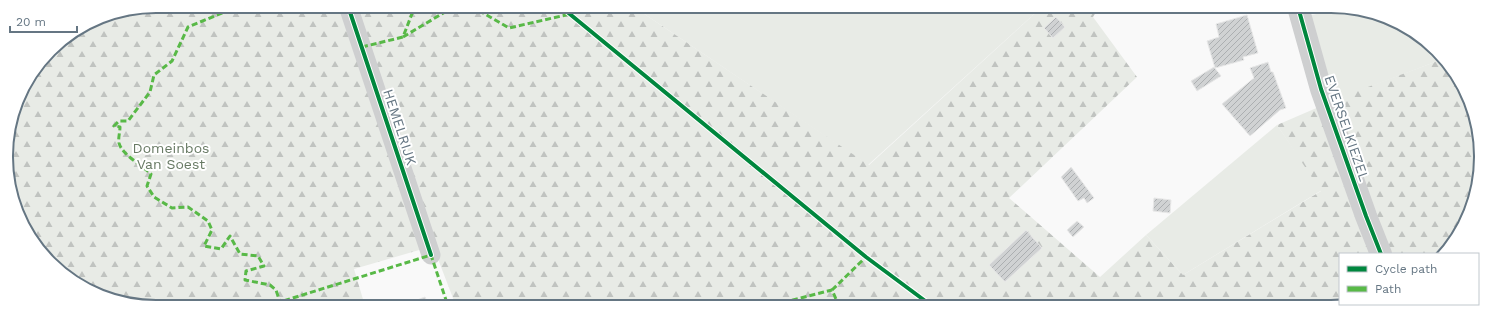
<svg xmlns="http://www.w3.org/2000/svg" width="1487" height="313" font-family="'Work Sans',sans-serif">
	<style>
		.green { fill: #e8ebe6 }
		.forest { fill: url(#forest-firs) }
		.building { fill: url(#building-hatch); stroke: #e8e8e8 }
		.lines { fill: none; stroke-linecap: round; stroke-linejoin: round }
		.minor { stroke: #cecfd0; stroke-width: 19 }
		.tertiary { stroke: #cecfd0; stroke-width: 22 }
		.quiet { stroke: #58b947; stroke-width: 3; stroke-dasharray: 6 3; stroke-linecap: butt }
		.cycleway-casing { stroke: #fff; stroke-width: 6 }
		.cycleway { stroke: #00873e; stroke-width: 4 }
		.labels { text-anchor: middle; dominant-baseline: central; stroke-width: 4; stroke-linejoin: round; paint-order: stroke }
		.street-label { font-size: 14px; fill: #657683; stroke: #fff }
		.park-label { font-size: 14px; fill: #687a64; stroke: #fff }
		.rim { fill: none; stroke: #657683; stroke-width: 2 }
	</style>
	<defs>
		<pattern id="forest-firs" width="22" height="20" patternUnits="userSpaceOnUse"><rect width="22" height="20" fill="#e8ebe6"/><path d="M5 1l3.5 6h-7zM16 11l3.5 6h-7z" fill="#c0c3c0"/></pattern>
		<pattern id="building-hatch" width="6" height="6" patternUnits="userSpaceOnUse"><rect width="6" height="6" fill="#d0d2d3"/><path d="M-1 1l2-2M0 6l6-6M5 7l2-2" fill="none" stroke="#acafb1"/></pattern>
	</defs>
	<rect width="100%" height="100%" fill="#f9f9f9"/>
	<!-- green -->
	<g class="green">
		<path d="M634 7H1042L868 165Z"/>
		<path d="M1351 8 1406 26 1443 59 1335 100 1311 15Z"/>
		<path d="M1277 125 1322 190 1183 275 1146 235Z"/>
	</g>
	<!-- forest -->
	<path class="forest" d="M157 6 634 7 869 165 1042 7H1099L1093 17 1137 77 1009 198 1100 277 1146 235 1183 275 1321 191 1277 125 1349 94 1443 59 1450 65 1476 117 1480 176 1466 223 1443 254H1340V304H1350L1341 307 456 306 433 246 354 269 365 306H137L90 291 43 256 14 205 6 147 18 99 50 50 99 17Z"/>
	<!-- building -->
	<g class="building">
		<path d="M1247 15 1258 53 1243 57 1244 60 1215 68 1207 41 1219 37 1216 24Z"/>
		<path d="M1056 17 1065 27 1053 38 1044 28Z"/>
		<path d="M1268 62 1271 72H1273L1286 108 1280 110 1250 136 1222 104 1254 78 1250 68Z"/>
		<path d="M1214 67 1221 76 1197 91 1191 81Z"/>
		<path d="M1071 167 1094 198 1087 203 1084 198 1078 201 1061 177Z"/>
		<path d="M1154 198 1171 200 1170 213 1153 211Z"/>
		<path d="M1077 221 1084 227 1073 237 1067 230Z"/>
		<path d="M1026 230 1042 248 1005 282 989 265Z"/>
		<path d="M425 297 429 306H401Z"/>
	</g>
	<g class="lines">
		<!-- minor -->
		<path class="minor" d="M348 6 431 255"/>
		<!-- tertiary -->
		<path class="tertiary" d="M1298 7 1321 89 1366 216 1381 254"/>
		<!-- quiet -->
		<g class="quiet">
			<path d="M239 6 188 27 172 61 154 75 150 92 128 121H119L114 126 120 127C120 132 118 138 119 143 122 155 142 165 151 174L147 186 154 197 172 208 188 207 208 221 212 230 204 246 221 249 230 236 240 254 258 256 264 266 246 271 245 280 270 285 276 290 280 302"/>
			<path d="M471 6 509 28 570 14"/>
			<path d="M403 37 455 6"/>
			<path d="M362 47 403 37 415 6"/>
			<path d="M832 290 866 257"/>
			<path d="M267 306 431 255 448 306"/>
			<path d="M775 306 785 302 832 290 839 306"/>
		</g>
		<defs>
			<g id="cycleway">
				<path d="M348 6 431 255"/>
				<path d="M560 6 866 257 932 306"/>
				<path d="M1298 7 1321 89 1366 216 1381 254"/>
			</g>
		</defs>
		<!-- cycleway casing -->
		<use href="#cycleway" class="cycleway-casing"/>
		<!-- cycleway -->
		<use href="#cycleway" class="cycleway"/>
	</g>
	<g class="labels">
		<!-- street labels -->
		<g class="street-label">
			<text transform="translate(400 127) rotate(72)">HEMELRIJK</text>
			<text transform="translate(1347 128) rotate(71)">EVERSELKIEZEL</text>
		</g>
		<!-- park labels -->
		<g class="park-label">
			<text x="171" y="148">Domeinbos<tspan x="171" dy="16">Van Soest</tspan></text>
		</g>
	</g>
	<!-- crop -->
	<path d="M0 0H1487V313H0ZM156 13H1331A143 143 0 0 1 1474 156V157A143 143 0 0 1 1331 300H156A143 143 0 0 1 13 157V156A143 143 0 0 1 156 13Z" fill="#fff" fill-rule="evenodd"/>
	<path class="rim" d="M156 13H1331A143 143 0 0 1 1474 156V157A143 143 0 0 1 1331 300H156A143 143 0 0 1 13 157V156A143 143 0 0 1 156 13Z"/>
	<!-- legend -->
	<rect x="1339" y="253" width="140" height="52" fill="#ffffff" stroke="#c1c8cd"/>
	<rect x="1347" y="266" width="20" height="6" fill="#00873e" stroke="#c1c8cd"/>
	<text x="1375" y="273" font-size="12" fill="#657683">Cycle path</text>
	<rect x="1347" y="286" width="20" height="6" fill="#58b947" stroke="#c1c8cd"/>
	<text x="1375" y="293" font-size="12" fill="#657683">Path</text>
	<!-- scale -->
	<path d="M10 26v6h67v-6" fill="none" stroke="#657683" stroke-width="2"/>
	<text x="16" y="26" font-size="12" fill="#657683" stroke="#ffffff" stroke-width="3" paint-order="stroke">20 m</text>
</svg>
